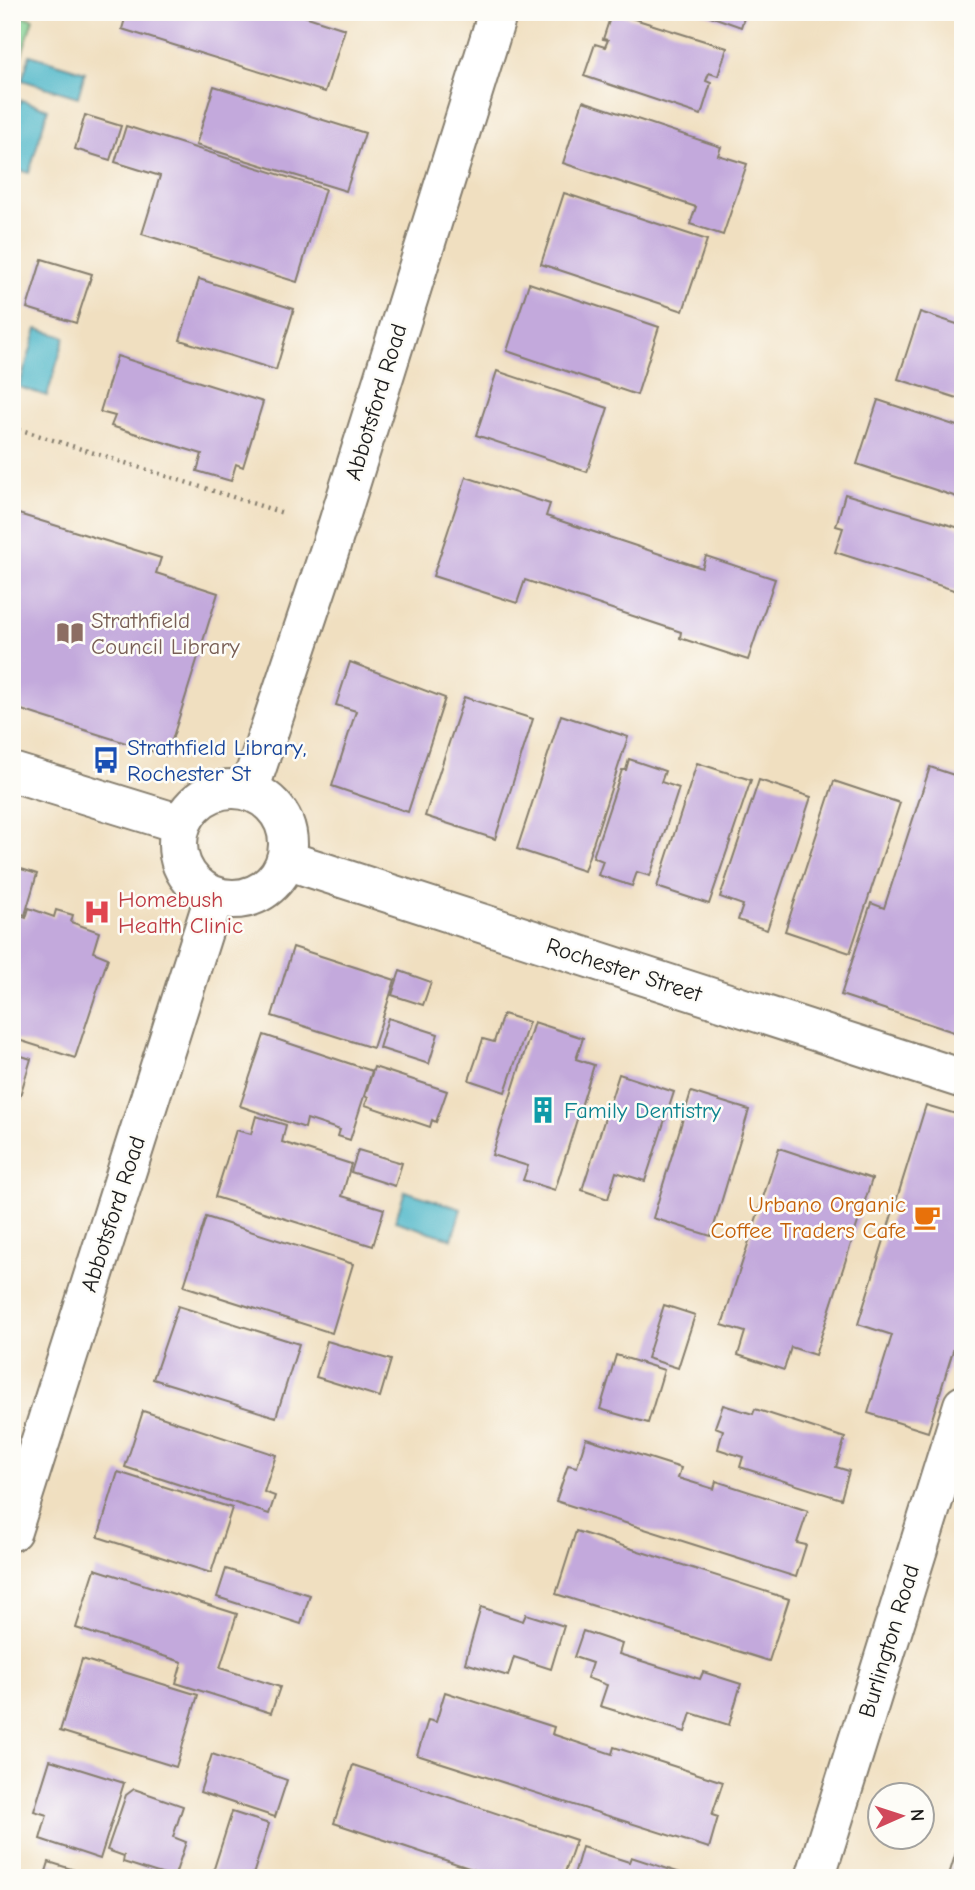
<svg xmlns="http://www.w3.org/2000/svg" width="975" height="1890" font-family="'Comic Neue',sans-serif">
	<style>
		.pitch { fill: #7fce8e; stroke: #4e7555; stroke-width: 2 }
		.water { fill: #4bb6c8; stroke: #346972; stroke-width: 2 }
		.building { fill: #c3a9dc }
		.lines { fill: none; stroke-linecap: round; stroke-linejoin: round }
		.minor-casing { stroke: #867e6e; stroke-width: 42 }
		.path { stroke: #867e6e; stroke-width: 4.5; stroke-dasharray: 2 5; stroke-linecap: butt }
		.minor { stroke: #fff; stroke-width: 38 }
		.labels { text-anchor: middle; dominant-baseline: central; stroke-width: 5; stroke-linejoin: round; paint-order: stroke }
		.street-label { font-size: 23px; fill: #1c1c1c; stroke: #fdfcf7 }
		.education-label { font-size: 23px; fill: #785e54; stroke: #fdfcf7; text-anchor: start }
		.transit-label { font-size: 23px; fill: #164399; stroke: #fdfcf7; text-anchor: start }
		.health-label { font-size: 23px; fill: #be3a42; stroke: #fdfcf7; text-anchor: start }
		.culture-label { font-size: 23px; fill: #0d838f; stroke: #fdfcf7; text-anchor: start }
		.food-label { font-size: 23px; fill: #c56008; stroke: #fdfcf7; text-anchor: end }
	</style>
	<rect width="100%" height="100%" fill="#fdfcf7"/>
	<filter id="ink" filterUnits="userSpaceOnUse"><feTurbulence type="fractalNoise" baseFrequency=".0143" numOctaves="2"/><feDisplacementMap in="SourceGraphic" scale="14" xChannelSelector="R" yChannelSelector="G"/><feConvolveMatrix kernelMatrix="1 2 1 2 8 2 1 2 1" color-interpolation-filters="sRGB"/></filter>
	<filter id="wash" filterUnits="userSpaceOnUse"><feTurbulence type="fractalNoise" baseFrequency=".00686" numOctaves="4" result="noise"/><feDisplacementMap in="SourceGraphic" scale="28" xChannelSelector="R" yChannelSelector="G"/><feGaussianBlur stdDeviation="1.57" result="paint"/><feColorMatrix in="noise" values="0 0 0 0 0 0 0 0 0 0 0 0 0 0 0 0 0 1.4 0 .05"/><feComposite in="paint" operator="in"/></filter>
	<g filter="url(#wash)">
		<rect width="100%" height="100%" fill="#f0dfc0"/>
		<!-- pitch -->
		<path class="pitch" d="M12 13 33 19 12 86Z"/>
		<!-- water -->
		<g class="water">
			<path d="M30 55 85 72 78 97 22 80Z"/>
			<path d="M21 100 48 109 29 173 12 168V129Z"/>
			<path d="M37 329 65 337 47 396 19 387Z"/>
			<path d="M405 1191 461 1209 452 1239 395 1221Z"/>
		</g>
		<g id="blocks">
			<!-- building -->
			<g class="building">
				<path d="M127 12H292L345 29 325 92 122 29Z"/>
				<path d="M612 12 727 48 718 76 709 73 706 81 711 83 701 115 584 76 595 44 605 47 608 40 603 39Z"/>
				<path d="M699 12H746L741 27Z"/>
				<path d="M214 86 365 133 346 191 196 145Z"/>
				<path d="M583 101 721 147 718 155 747 164 723 235 690 224 696 207 563 163Z"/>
				<path d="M85 115 121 126 110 160 75 149Z"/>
				<path d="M126 126 325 189 297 282 142 234 160 176 115 162Z"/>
				<path d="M564 193 707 240 683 311 541 264Z"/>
				<path d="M42 259 92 274 76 323 27 308Z"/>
				<path d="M199 279 294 309 276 370 180 340Z"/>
				<path d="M529 283 659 327 637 395 507 351Z"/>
				<path d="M920 312 963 326V400L898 379Z"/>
				<path d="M117 356 263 402 243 467 236 464 231 481 197 471 202 454 111 426 115 416 100 412Z"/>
				<path d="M497 371 608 408 587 472 476 435Z"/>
				<path d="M878 400 963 428V499L857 464Z"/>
				<path d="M466 477 550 504 546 516 702 568 706 556 775 579 748 660 680 638 681 632 525 580 517 603 433 576Z"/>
				<path d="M845 494 963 529V593L835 552 843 528 836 526Z"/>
				<path d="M12 512 161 558 156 573 218 593 167 756 12 707Z"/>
				<path d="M350 662 445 698 408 812 332 786 356 711 336 705Z"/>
				<path d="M464 697 533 719 495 839 425 816Z"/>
				<path d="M561 715 628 737 584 871 517 849Z"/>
				<path d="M629 759 665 771 661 782 679 788 650 876 637 872 632 886 598 875 603 861 593 857 622 770H626Z"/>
				<path d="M697 763 751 780 709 904 657 887Z"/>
				<path d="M930 767 963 778V1035L841 995 871 903 884 908Z"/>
				<path d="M759 780 811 797 767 930 738 920 743 905 720 897Z"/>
				<path d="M834 781 900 803 850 953 785 931Z"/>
				<path d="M12 866 37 874 25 915 12 911Z"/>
				<path d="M29 908 54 917 56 910 73 915 71 922 99 932 93 952 108 958 75 1058 12 1038V913L26 918Z"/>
				<path d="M293 947 395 980 373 1048 272 1016Z"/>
				<path d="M400 971 431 982 423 1005 392 995Z"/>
				<path d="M503 1014 529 1022 505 1092 469 1080 483 1039 494 1042Z"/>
				<path d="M388 1018 438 1034 429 1064 379 1048Z"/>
				<path d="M534 1022 583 1038 576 1059 594 1065 555 1190 523 1180 528 1166 492 1155Z"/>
				<path d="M264 1035 372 1071 350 1140 338 1136 340 1130 307 1119 305 1128 240 1106Z"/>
				<path d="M12 1053 31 1059 13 1119 12 1118Z"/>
				<path d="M374 1067 447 1091 436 1122 432 1120 430 1127 365 1105 368 1098 365 1096Z"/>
				<path d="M619 1074 674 1092 645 1181 616 1172 608 1199 582 1190Z"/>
				<path d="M691 1092 749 1110 711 1236 653 1218Z"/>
				<path d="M926 1105 963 1116V1318L928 1432 868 1413 892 1335 858 1324Z"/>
				<path d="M256 1116 286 1125 282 1142 351 1164 342 1196 384 1209 373 1246 215 1197 236 1130 251 1134Z"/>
				<path d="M779 1148 872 1179 815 1355 791 1347 784 1370 738 1355 745 1332 722 1325Z"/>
				<path d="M358 1150 402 1163 395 1186 351 1172Z"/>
				<path d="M206 1217 353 1264 332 1333 184 1286Z"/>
				<path d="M664 1305 695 1315 678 1368 647 1358Z"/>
				<path d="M178 1306 299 1344 276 1417 153 1379Z"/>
				<path d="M327 1341 391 1360 380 1397 316 1377Z"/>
				<path d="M616 1355 664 1370 648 1423 600 1409Z"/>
				<path d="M723 1405 753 1414 755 1409 845 1438 836 1467 849 1471 841 1499 740 1467 743 1457 718 1449 723 1430 715 1427Z"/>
				<path d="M143 1411 276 1455 264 1492 275 1496 269 1514 125 1467Z"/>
				<path d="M586 1438 681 1468 678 1478 714 1489 716 1481 808 1511 797 1543 806 1545 796 1577 556 1501 568 1465 577 1467Z"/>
				<path d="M118 1472 232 1508 211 1573 98 1537Z"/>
				<path d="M576 1531 789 1599 769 1661 556 1594Z"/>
				<path d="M95 1569 237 1614 220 1668 280 1687 271 1713 176 1683 182 1662 76 1628Z"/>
				<path d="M226 1569 310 1595 301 1624 217 1597Z"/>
				<path d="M481 1607 523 1621 526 1614 564 1626 551 1669 514 1657 508 1676 465 1663Z"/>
				<path d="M583 1631 622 1644 619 1654 700 1679 703 1672 741 1684 729 1725 691 1713 685 1732 600 1706 607 1685 587 1678 592 1663 574 1657Z"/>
				<path d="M82 1659 198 1695 176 1767 60 1731Z"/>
				<path d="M445 1692 554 1727 552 1734 612 1754 614 1747 723 1782 712 1815 718 1817 709 1848 417 1755 428 1720 436 1722Z"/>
				<path d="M212 1754 287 1780 275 1817 200 1792Z"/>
				<path d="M50 1760 124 1783 100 1859 40 1839 47 1815 34 1811Z"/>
				<path d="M353 1765 576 1840 563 1878H499L334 1823Z"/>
				<path d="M134 1789 183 1806 173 1837 186 1842 174 1878 123 1862 124 1856 107 1850 126 1795Z"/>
				<path d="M232 1812 269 1824 252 1878H211Z"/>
				<path d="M962 1833 963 1878H948Z"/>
				<path d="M582 1847 629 1862 631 1857 696 1878H573Z"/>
				<path d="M49 1862 97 1877V1878H44Z"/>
			</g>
		</g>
	</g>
	<g filter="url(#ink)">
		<use href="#blocks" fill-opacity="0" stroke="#867e6e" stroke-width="2"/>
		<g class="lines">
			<defs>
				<g id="minor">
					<path d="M12 772 181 824"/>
					<circle cx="233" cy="844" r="55"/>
					<path d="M249 791 330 549 498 12"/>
					<path d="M286 860 963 1079"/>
					<path d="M12 1531 214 897"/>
					<path d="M815 1878 963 1405"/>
				</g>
			</defs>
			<!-- minor casing -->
			<use href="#minor" class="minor-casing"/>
			<!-- path -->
			<path class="path" d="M12 427 283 513"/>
			<!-- minor -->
			<use href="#minor" class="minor"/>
		</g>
	</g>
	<!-- icons -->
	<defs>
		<symbol id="library-bare" viewBox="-9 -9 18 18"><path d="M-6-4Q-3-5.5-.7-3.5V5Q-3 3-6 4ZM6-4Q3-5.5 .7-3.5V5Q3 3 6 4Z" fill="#8d6e63" stroke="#fdfcf7" stroke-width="2.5" paint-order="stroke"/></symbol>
		<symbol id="bus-bare" viewBox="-9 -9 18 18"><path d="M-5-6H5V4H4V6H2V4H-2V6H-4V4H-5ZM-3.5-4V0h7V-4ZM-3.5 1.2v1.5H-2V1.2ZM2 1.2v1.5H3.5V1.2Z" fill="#1a4fb4" stroke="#fdfcf7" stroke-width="2.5" paint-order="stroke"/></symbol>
		<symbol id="hospital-bare" viewBox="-9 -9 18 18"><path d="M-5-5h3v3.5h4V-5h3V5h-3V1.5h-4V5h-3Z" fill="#e0444e" stroke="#fdfcf7" stroke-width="2.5" paint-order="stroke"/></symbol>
		<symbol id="building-bare" viewBox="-9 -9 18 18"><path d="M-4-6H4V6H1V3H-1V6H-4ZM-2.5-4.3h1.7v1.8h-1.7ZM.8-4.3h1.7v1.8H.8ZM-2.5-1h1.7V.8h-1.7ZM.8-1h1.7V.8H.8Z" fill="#0f9aa8" stroke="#fdfcf7" stroke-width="2.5" paint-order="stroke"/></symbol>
		<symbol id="cafe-bare" viewBox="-9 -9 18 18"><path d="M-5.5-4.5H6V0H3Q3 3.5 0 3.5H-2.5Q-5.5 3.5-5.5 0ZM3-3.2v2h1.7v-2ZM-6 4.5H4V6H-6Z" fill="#e8710a" stroke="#fdfcf7" stroke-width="2.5" paint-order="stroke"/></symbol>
	</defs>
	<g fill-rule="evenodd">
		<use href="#library-bare" x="51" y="614" width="38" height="38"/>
		<use href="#bus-bare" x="87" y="741" width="38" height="38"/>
		<use href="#hospital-bare" x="78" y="893" width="38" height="38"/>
		<use href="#building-bare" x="524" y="1091" width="38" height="38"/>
		<use href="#cafe-bare" x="908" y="1198" width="38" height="38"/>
	</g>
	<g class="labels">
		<!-- street labels -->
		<g class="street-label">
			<text transform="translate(376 402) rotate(-73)">Abbotsford Road</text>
			<text transform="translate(624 970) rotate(18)">Rochester Street</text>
			<text transform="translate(113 1214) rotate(-72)">Abbotsford Road</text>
			<text transform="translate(889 1641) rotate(-73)">Burlington Road</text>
		</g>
		<!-- education labels -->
		<g class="education-label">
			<text x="91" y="620">Strathfield<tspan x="91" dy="26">Council Library</tspan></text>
		</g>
		<!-- transit labels -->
		<g class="transit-label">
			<text x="127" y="747">Strathfield Library,<tspan x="127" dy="26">Rochester St</tspan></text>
		</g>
		<!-- health labels -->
		<g class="health-label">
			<text x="118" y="899">Homebush<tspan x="118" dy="26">Health Clinic</tspan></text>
		</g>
		<!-- culture labels -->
		<g class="culture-label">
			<text x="564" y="1110">Family Dentistry</text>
		</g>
		<!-- food labels -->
		<g class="food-label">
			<text x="906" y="1204">Urbano Organic<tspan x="906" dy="26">Coffee Traders Cafe</tspan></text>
		</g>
	</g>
	<!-- margin -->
	<rect width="975" height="1890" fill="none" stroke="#fdfcf7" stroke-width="42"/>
	<!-- north arrow -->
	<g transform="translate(901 1816) rotate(87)"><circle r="33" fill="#fdfcf7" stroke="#a3a29f" stroke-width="2"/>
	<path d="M0-5L12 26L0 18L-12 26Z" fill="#d1495b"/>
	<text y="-10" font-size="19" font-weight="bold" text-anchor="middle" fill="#1c1c1c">N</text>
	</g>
</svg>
